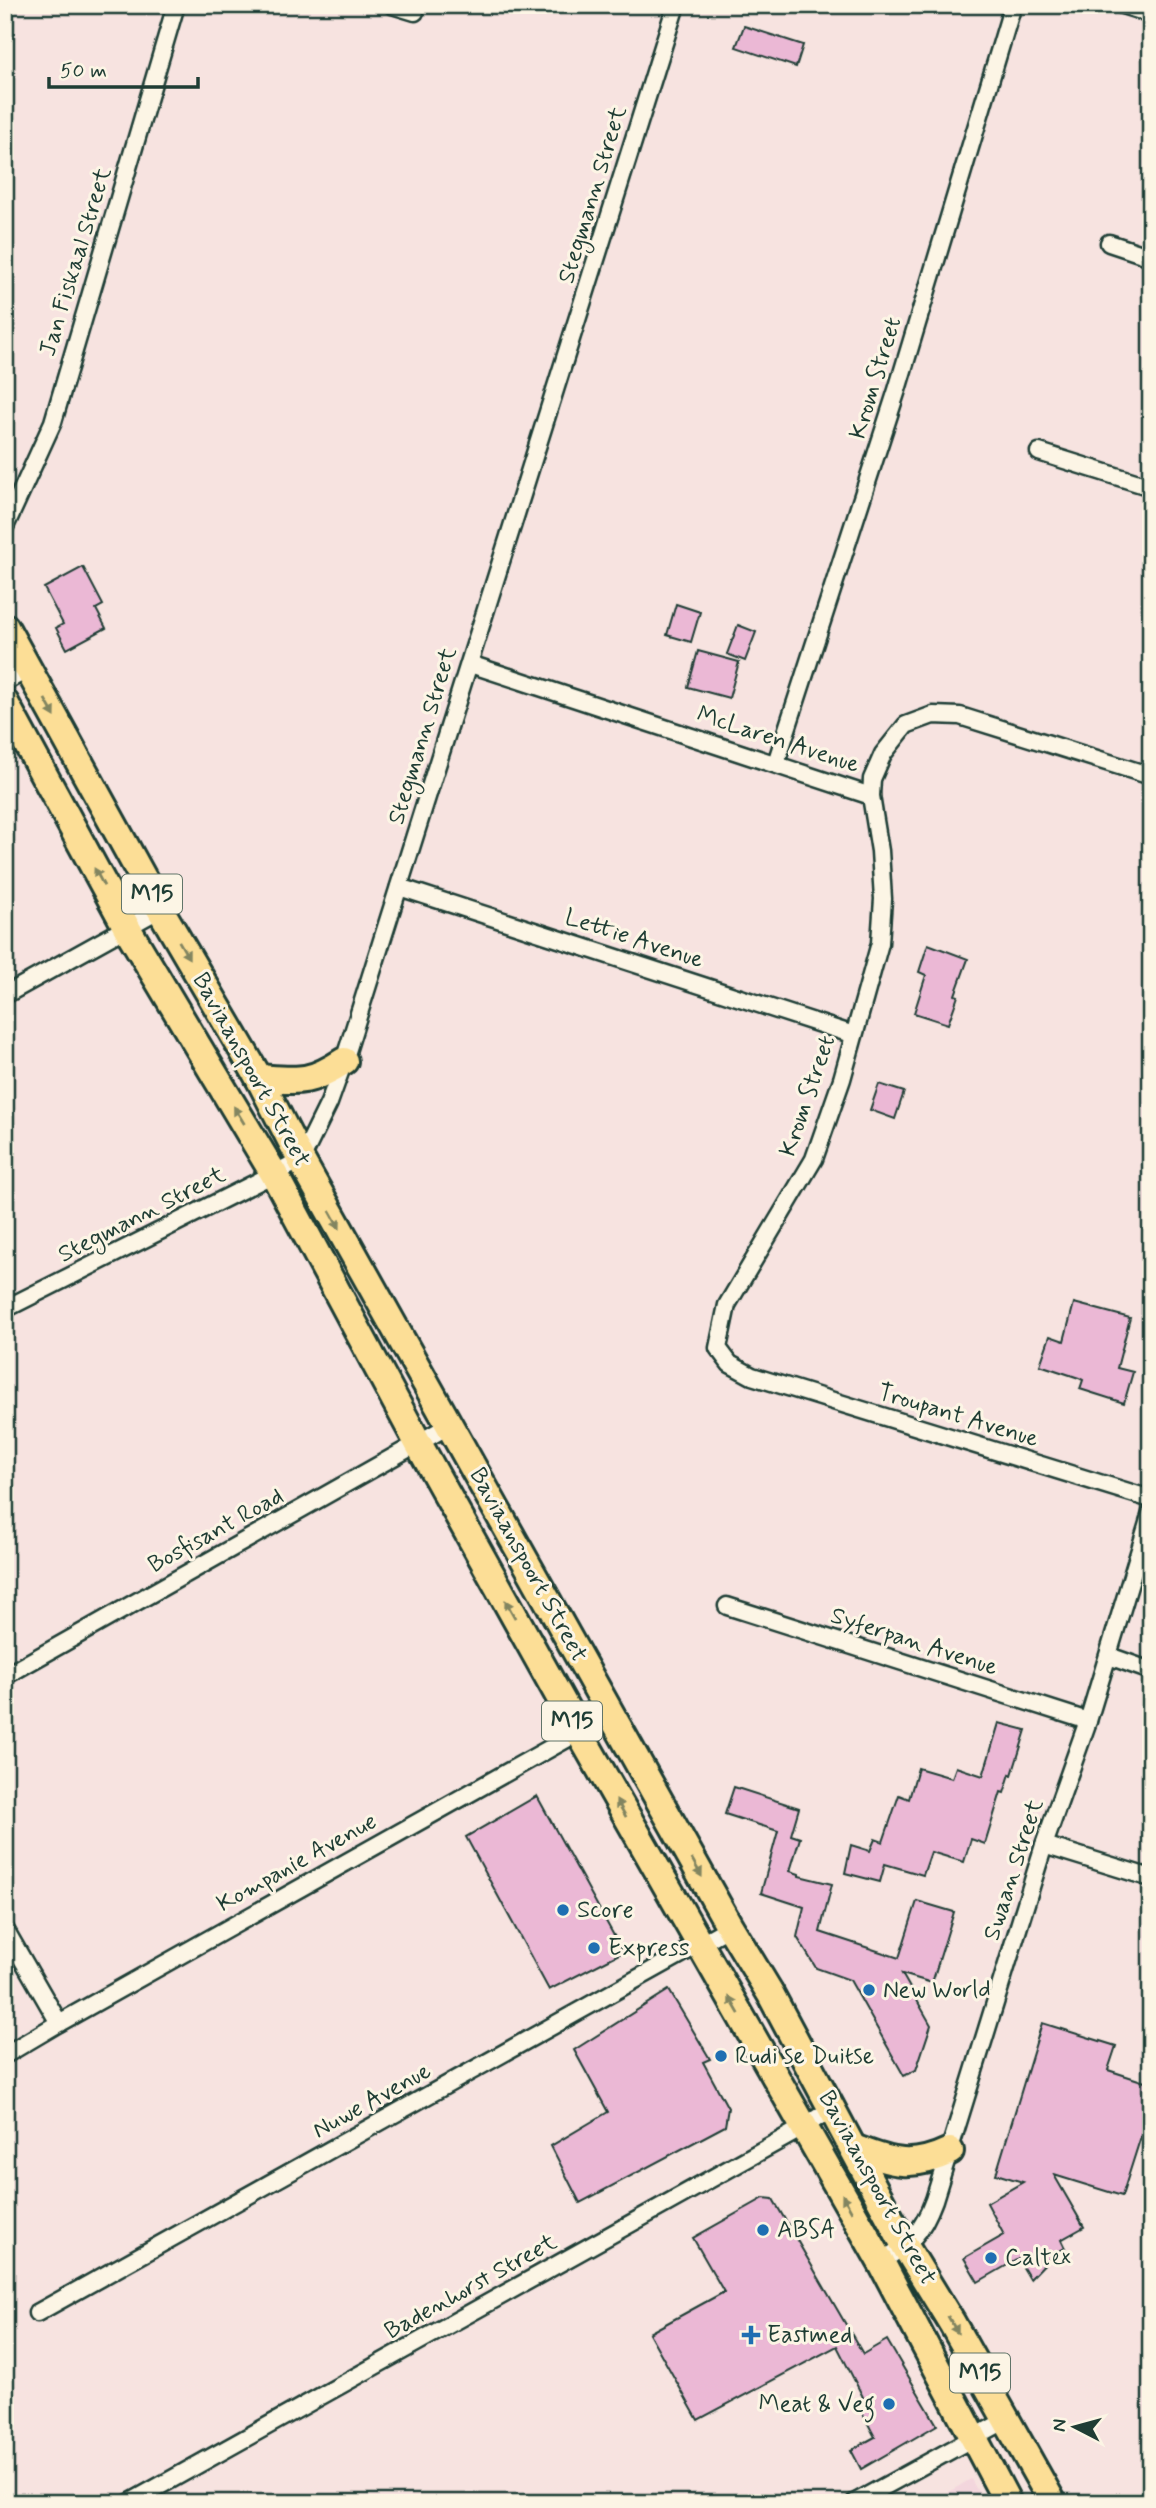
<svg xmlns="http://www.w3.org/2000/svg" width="1156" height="2508" font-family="Mynerve,sans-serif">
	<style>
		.built { fill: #f3d6dd }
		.building { fill: #ebb8d5; stroke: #1f3d34; stroke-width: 2 }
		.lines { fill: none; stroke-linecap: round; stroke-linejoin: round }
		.street-casing { stroke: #1f3d34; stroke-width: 21 }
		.primary-casing { stroke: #1f3d34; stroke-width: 32 }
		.street { stroke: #fcf5e5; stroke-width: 16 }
		.primary { stroke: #fcde96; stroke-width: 26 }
		.oneway { fill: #828560 }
		.poi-dot { fill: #1f6fb2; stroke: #fcf5e5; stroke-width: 2.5 }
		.labels { text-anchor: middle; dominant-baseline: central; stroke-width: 6; stroke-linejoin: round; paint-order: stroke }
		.shield { fill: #fcf5e5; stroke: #617469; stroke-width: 2 }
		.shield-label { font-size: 23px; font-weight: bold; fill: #1f3d34 }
		.street-label { font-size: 24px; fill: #1f3d34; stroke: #fcf5e5 }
		.poi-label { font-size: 24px; fill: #1f3d34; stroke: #fcf5e5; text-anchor: start }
	</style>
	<rect width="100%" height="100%" fill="#f7e3e0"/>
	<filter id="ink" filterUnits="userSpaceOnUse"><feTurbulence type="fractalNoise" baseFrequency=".0143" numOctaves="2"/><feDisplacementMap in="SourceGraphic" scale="14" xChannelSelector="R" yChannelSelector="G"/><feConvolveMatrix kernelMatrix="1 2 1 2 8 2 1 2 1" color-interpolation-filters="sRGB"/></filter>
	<g filter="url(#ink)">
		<!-- built -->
		<path class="built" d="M971 2479 984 2503H930Z"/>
		<!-- building -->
		<g class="building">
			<path d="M744 26 803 45 796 67 736 47Z"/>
			<path d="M83 567 103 605 96 609 106 628 67 649 56 628 63 624 44 588Z"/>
			<path d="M676 604 700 612 691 642 667 635Z"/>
			<path d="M738 625 756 632 745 661 727 654Z"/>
			<path d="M698 651 739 662 729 698 688 687Z"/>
			<path d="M928 944 968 959 955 995 958 996 948 1024 914 1013 926 975 919 972Z"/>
			<path d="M879 1084 904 1092 895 1119 870 1110Z"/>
			<path d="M1074 1303 1130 1318 1117 1368 1133 1372 1124 1403 1080 1389 1083 1380 1079 1378 1040 1365 1050 1336 1064 1341Z"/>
			<path d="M999 1723 1026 1730 1012 1775 1010 1774 1004 1793 1001 1792 985 1844 971 1839 964 1862 931 1852 923 1875 885 1864 880 1882 845 1873 851 1845 870 1851 875 1839 883 1842 899 1795 909 1799 918 1768 952 1778 956 1767 983 1776Z"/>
			<path d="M734 1787 799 1808 791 1835 800 1838 790 1871 799 1874V1876L832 1884 820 1932 899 1958 917 1901 954 1912 932 1983 902 1974 931 2025 916 2070 904 2076 850 1980 816 1968 797 1937 804 1907 761 1893 778 1831 725 1814Z"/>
			<path d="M537 1796 623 1952 549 1990 466 1837Z"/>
			<path d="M669 1990 710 2059 703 2062 728 2108 725 2126 580 2203 551 2146 608 2112 574 2050Z"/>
			<path d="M1042 2023 1116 2046 1108 2070 1151 2084V2129L1144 2127 1122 2196 1054 2175 1084 2227 1061 2240 1065 2248 1054 2254 1030 2279 1018 2259 978 2282 964 2258 1004 2235 987 2203 1023 2182 996 2174Z"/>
			<path d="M764 2198 773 2199 863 2354 887 2340 937 2425 861 2469 851 2450 875 2437 856 2401 863 2397 837 2346 698 2420 649 2333 724 2292 693 2238Z"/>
		</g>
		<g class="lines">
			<defs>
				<g id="street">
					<path d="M392 5 415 12"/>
					<path d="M1122 5 1151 14"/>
					<path d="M1109 243 1151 257"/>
					<path d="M1039 452 1151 487"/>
					<path d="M5 527 53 422 176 5"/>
					<path d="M470 664 871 796"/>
					<path d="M5 682 28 669"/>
					<path d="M776 763 897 390 1013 5"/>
					<path d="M1151 776 960 716 933 715 906 725 883 754 872 779 871 796 880 851 883 899 880 943 842 1079 814 1159 727 1305 718 1348 730 1364 752 1376 1151 1499"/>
					<path d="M399 887 854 1035"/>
					<path d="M5 995 160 909"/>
					<path d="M5 1309 301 1160 329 1103 344 1061 676 5"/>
					<path d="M727 1606 1088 1721"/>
					<path d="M1109 1656 1151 1671"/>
					<path d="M5 1676 450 1425"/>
					<path d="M1044 1845 1151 1878"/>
					<path d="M5 1929 59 2023"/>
					<path d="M5 2055 59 2023 579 1732 611 1711"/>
					<path d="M881 2262C911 2242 921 2235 934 2200L1044 1845 1088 1721 1151 1513"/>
					<path d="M37 2313 730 1927"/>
					<path d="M129 2503 804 2127 833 2107"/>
					<path d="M854 2503 1006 2420"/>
				</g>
				<g id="primary">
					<path d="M5 627 160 909 259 1078 301 1160 730 1927 770 1993 905 2246 952 2323 1053 2503"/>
					<path d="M5 703 127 928 274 1174 418 1443 579 1732 881 2262 1008 2503"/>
					<path d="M259 1078C299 1081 309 1084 344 1061"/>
					<path d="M856 2149C893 2163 912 2169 950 2151"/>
				</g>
			</defs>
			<!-- street casing -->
			<use href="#street" class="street-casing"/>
			<!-- primary casing -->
			<use href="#primary" class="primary-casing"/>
			<!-- street -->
			<use href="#street" class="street"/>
			<!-- primary -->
			<use href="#primary" class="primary"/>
		</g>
		<!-- one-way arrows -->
		<defs><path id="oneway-solid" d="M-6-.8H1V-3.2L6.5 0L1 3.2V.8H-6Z" transform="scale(1.75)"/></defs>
		<g class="oneway">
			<use href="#oneway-solid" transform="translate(50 708) rotate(61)"/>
			<use href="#oneway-solid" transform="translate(99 877) rotate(-118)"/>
			<use href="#oneway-solid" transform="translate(184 950) rotate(60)"/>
			<use href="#oneway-solid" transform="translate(239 1115) rotate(-121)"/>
			<use href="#oneway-solid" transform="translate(335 1220) rotate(61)"/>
			<use href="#oneway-solid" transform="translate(510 1609) rotate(-119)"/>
			<use href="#oneway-solid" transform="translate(621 1808) rotate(-119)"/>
			<use href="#oneway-solid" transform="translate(697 1868) rotate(61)"/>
			<use href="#oneway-solid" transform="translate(734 2005) rotate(-120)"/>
			<use href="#oneway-solid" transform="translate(847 2203) rotate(-119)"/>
			<use href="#oneway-solid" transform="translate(953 2325) rotate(60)"/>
		</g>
	</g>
	<!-- markers -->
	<g class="poi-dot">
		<circle cx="563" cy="1910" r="7"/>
		<circle cx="594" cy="1948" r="7"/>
		<circle cx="869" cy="1990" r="7"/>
		<circle cx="721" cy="2056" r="7"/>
		<circle cx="763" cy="2230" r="7"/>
		<circle cx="991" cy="2258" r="7"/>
		<path d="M747.5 2324.5h7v7h7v7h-7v7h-7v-7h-7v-7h7z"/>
		<circle cx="889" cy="2404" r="7"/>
	</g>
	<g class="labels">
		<!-- shield labels -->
		<g class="shield">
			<rect x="122" y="874.5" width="60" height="39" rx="5"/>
			<rect x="542" y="1701.5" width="60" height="39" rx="5"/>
			<rect x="950" y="2353.5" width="60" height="39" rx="5"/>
		</g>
		<g class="shield-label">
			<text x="152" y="894">M15</text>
			<text x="572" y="1721">M15</text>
			<text x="980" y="2373">M15</text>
		</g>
		<!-- street labels -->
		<g class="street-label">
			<text transform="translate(593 195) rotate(-73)">Stegmann Street</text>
			<text transform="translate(76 262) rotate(-73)">Jan Fiskaal Street</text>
			<text transform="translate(876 378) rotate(-73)">Krom Street</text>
			<text transform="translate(423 736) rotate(-73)">Stegmann Street</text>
			<text transform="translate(778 740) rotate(18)">McLaren Avenue</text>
			<text transform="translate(634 939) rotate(18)">Lettie Avenue</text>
			<text transform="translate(251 1070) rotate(61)">Baviaanspoort Street</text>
			<text transform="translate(808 1096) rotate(-71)">Krom Street</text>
			<text transform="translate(142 1215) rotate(-27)">Stegmann Street</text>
			<text transform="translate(958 1416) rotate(17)">Troupant Avenue</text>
			<text transform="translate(216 1531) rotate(-29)">Bosfisant Road</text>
			<text transform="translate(528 1565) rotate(61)">Baviaanspoort Street</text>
			<text transform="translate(914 1642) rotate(18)">Syferpan Avenue</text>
			<text transform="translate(297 1863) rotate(-29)">Kompanie Avenue</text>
			<text transform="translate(1014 1870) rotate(-72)">Swaan Street</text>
			<text transform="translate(372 2101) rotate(-29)">Nuwe Avenue</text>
			<text transform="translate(877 2188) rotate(61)">Baviaanspoort Street</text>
			<text transform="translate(471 2287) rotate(-29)">Badenhorst Street</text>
		</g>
		<!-- poi labels -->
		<g class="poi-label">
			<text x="577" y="1910">Score</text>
			<text x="608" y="1948">Express</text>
			<text x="883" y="1990">New World</text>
			<text x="735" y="2056">Rudi se Duitse</text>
			<text x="777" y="2230">ABSA</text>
			<text x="1005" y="2258">Caltex</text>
			<text x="767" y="2335">Eastmed</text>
			<text x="875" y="2404" text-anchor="end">Meat &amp; Veg</text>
		</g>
	</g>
	<!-- margin -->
	<rect width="1156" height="2508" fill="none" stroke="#fcf5e5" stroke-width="28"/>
	<rect x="14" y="14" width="1128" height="2480" fill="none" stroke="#1f3d34" stroke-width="2.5" filter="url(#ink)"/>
	<!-- north arrow -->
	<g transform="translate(1075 2427) rotate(276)" stroke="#fcf5e5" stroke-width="5" paint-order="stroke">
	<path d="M0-5L12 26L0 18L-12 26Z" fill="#1f3d34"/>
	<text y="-10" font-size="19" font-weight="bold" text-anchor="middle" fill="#1f3d34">N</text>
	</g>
	<!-- scale -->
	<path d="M49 77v10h149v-10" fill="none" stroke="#1f3d34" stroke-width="3.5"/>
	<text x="60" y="77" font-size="21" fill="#1f3d34" stroke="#fcf5e5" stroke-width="5" paint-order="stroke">50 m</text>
</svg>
